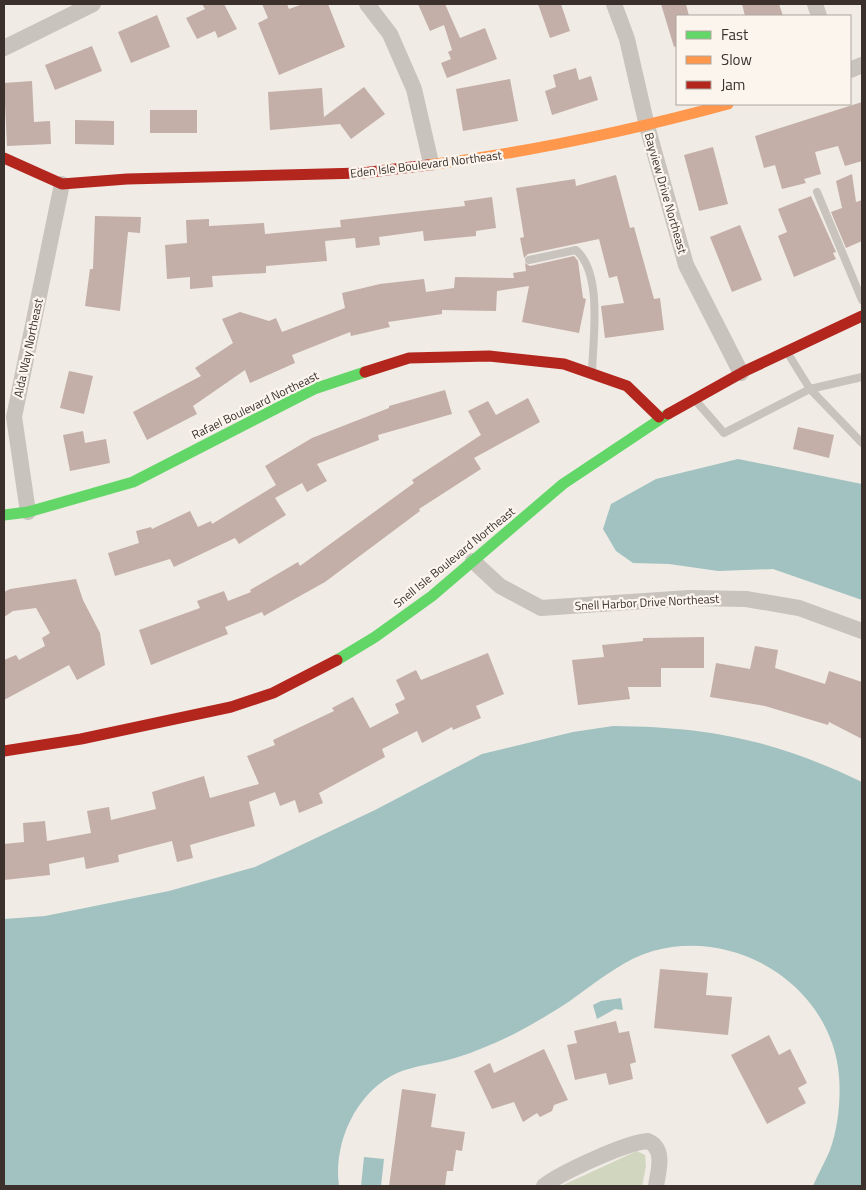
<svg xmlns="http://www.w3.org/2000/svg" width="866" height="1190" font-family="'Titillium Web',sans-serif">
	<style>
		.green { fill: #d1d6bf }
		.water { fill: #a1c2c1 }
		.building { fill: #c3afa7 }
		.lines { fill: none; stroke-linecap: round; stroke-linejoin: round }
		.lane { stroke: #c9c3be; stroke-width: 8 }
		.street { stroke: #c9c3be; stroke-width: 16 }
		.fast { stroke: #63d668; stroke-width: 11 }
		.slow { stroke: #ff974d; stroke-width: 11 }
		.jam { stroke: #b3261e; stroke-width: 11 }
		.labels { text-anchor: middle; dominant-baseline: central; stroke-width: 4.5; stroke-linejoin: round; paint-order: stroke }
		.street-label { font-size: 12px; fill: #3b302b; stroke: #fbf5ee }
	</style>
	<rect width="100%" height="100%" fill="#f0ebe5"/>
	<!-- green -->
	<path class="green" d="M637 1151 645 1155 646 1166 642 1186H561Z"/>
	<!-- water -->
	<g class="water">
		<path d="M738 459 862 484V600L773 569 718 571 669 564 633 563 616 551 603 529 611 504 656 479Z"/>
		<path d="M613 726C710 727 774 740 862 782V1186H813C818 1174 825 1162 830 1150 838 1128 841 1099 839 1076 832 987 737 927 653 951 625 959 602 978 578 995 558 1010 536 1022 514 1034 495 1043 475 1052 455 1058 436 1064 416 1065 397 1073 356 1092 333 1143 339 1186H4V919L45 916 169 891 255 867 375 810 482 754 573 732Z"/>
		<path d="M621 998 623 1010 615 1009 597 1019 593 1005 601 1001Z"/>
		<path d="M364 1157 384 1159 381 1186H361Z"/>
	</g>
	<!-- building -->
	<g class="building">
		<path d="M202 4H224L237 29 218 38 215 31 197 39 186 18 205 9Z"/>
		<path d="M262 4H287L289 9 303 4H328L345 47 279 75 258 23 268 18Z"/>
		<path d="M418 4H445L460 38 485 28 497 59 447 78 441 63 451 59 448 52 452 50 444 25 430 31Z"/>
		<path d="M538 4H561L570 31 550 38Z"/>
		<path d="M661 4H686L689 16H677V46L674 47Z"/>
		<path d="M742 4H779L783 16H745Z"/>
		<path d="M157 15 170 47 131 63 118 32Z"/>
		<path d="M92 46 102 71 55 90 45 65Z"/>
		<path d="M576 68 579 80 591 76 598 100 552 115 545 91 556 87 553 75Z"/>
		<path d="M510 79 518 121 463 131 456 89Z"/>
		<path d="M32 81 34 122 50 121 51 144 7 146 4 83Z"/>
		<path d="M364 87 385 114 351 139 340 124 270 130 268 92 322 88 324 117Z"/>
		<path d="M862 102V161L845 166 838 146 815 152 821 174 804 179 806 183 782 189 775 165 764 168 755 136Z"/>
		<rect x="150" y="110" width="47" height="23"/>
		<path d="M75 120 114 121V145L75 144Z"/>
		<path d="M713 147 728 204 699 211 684 155Z"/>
		<path d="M852 174 856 202 862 200V241L846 248 831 212 842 208 836 181Z"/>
		<path d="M616 175 630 228 634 227 654 299 660 298 664 330 605 338 601 306 624 303 617 276 609 278 599 239 528 254 524 258 520 238 524 237 516 188 575 179 576 186Z"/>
		<path d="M811 196 836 252 833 253 836 259 794 277 778 236 787 232 778 209Z"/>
		<path d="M492 197 496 228 476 231V236L424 241 423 231 379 237 380 245 356 248 355 238 325 241 327 261 266 266V273L212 276 213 287 190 289V277L167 279 165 245 187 243 186 220 209 219V226L264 223 265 234 341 227 340 220 465 206 464 201Z"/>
		<path d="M95 216 141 217 140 233 128 232 120 311 85 306 90 269H93Z"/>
		<path d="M740 225 762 280 732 292 710 237Z"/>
		<path d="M574 256 578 261 583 298 586 299 579 333 522 322 529 286 497 291 496 311 442 310V314L388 322 390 327 351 336 350 332 292 355 295 363 250 383 245 370 193 406 197 414 147 440 133 412 201 376 195 368 233 343 222 319 240 312 269 321 276 318 282 332 345 308 342 293 380 284 424 279 426 292 454 288 455 277 514 278 513 273 526 271 525 263 530 266Z"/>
		<path d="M69 371 93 376 84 414 60 408Z"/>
		<path d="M445 390 452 414 378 435 379 440 317 464 327 481 307 492 302 483 275 498 286 515 239 544 235 538 174 567 170 559 115 576 108 553 139 543 136 531 151 527 152 529 190 511 198 527 211 521 212 524 276 485 265 466 312 438 389 408V406Z"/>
		<path d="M528 398 540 422 474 458 481 469 419 509 420 511 325 582 264 616 262 612 225 627 228 634 151 665 139 630 200 608 197 601 224 591 228 601 251 592 250 590 298 562 300 566 414 483 412 480 481 435 468 411 488 401 496 415Z"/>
		<path d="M798 427 834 435 829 458 793 449Z"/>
		<path d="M83 431 85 443 106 439 110 463 70 471 63 435Z"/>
		<path d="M76 579 83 600 100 633 105 665 77 680 69 665 4 700V660L16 655 19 660 45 646 42 638 50 633 36 608 13 611 4 617V592L10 589Z"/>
		<path d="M704 637V668H661V687H628L630 699 578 705 572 660 604 657 602 645 643 641V638Z"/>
		<path d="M755 646 778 650 775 668 825 684 829 671 862 682V739L829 722 828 725 765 706 710 697 716 663 750 669Z"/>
		<path d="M488 653 504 694 476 706 481 718 453 730 452 727 422 743 417 731 382 749 385 757 319 793 323 803 299 813 295 800 280 806 275 792 249 802 255 826 190 845 193 858 177 862 172 841 118 855 119 862 86 869 84 857 49 864 50 875 4 880V844L24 842 23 823 45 821 47 841 91 833 87 811 109 807 111 820 156 809 152 792 204 776 210 798 259 784 247 756 275 745 273 740 334 711 332 708 353 697 370 728 399 713 395 704 405 699 396 680 416 670 421 680Z"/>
		<path d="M660 969 708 973 706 995 732 997 728 1035 654 1028Z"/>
		<path d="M616 1021 619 1033 629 1031 636 1062 630 1064 633 1079 609 1085 606 1073 575 1080 567 1045 577 1043 574 1031Z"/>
		<path d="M769 1035 779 1055 790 1049 807 1083 798 1088 806 1103 767 1124 731 1055Z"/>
		<path d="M544 1049 568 1100 554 1105 552 1111 540 1117 537 1113 523 1122 514 1102 492 1109 474 1071 490 1063 494 1073Z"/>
		<path d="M402 1089 436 1094 431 1127 465 1132 462 1151 456 1150 453 1171H447L445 1186H389Z"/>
	</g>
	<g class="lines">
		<!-- lane -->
		<g class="lane">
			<path d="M817 192 862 300"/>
			<path d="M529 260 576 250C603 274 593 338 592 372"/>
			<path d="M787 352 810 389 862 443"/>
			<path d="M696 401 724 433 810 389 862 377"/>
		</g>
		<!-- street -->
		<g class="street">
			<path d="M367 4 390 34 414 89 431 163"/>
			<path d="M614 4 627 39 647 126 686 265 741 373"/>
			<path d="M815 4 819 16"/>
			<path d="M4 48 93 4"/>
			<path d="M850 70 862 65"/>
			<path d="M28 512 14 417 62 184"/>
			<path d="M473 561 500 586 541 608 689 598 746 599 799 608 862 631"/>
			<path d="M544 1186C560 1173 627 1142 648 1141 666 1149 658 1172 656 1186"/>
		</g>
		<!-- fast -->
		<g class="fast">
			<path d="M4 515 28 512 133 482 314 389 365 372"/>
			<path d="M337 660 375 637 432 596 563 484 668 414"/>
		</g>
		<!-- slow -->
		<path class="slow" d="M428 165C530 152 629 131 728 104"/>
		<!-- jam -->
		<g class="jam">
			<path d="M4 158 62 184 127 179 362 173 428 165"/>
			<path d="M365 372 409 358 489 356 564 364 627 386 659 417"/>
			<path d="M668 414 745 371 862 316"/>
			<path d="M4 751 81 739 231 707 273 693 337 660"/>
		</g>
	</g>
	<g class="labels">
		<!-- street labels -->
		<g class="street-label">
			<text transform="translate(426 164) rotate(-7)">Eden Isle Boulevard Northeast</text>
			<text transform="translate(666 193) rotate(74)">Bayview Drive Northeast</text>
			<text transform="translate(28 348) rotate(-78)">Alda Way Northeast</text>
			<text transform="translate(255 405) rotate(-26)">Rafael Boulevard Northeast</text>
			<text transform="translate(454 557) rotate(-39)">Snell Isle Boulevard Northeast</text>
			<text transform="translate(647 602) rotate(-3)">Snell Harbor Drive Northeast</text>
		</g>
	</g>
	<!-- border -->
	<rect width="866" height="1190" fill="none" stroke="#3b302b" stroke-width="10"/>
	<!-- legend -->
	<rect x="676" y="15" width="175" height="90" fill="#fbf5ee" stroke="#aea6a0"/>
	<rect x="686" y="31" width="25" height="8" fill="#63d668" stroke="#aea6a0"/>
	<text x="721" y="40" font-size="15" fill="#3b302b">Fast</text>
	<rect x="686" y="56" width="25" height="8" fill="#ff974d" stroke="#aea6a0"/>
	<text x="721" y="65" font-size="15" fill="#3b302b">Slow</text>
	<rect x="686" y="81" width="25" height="8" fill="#b3261e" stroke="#aea6a0"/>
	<text x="721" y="90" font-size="15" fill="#3b302b">Jam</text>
</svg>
